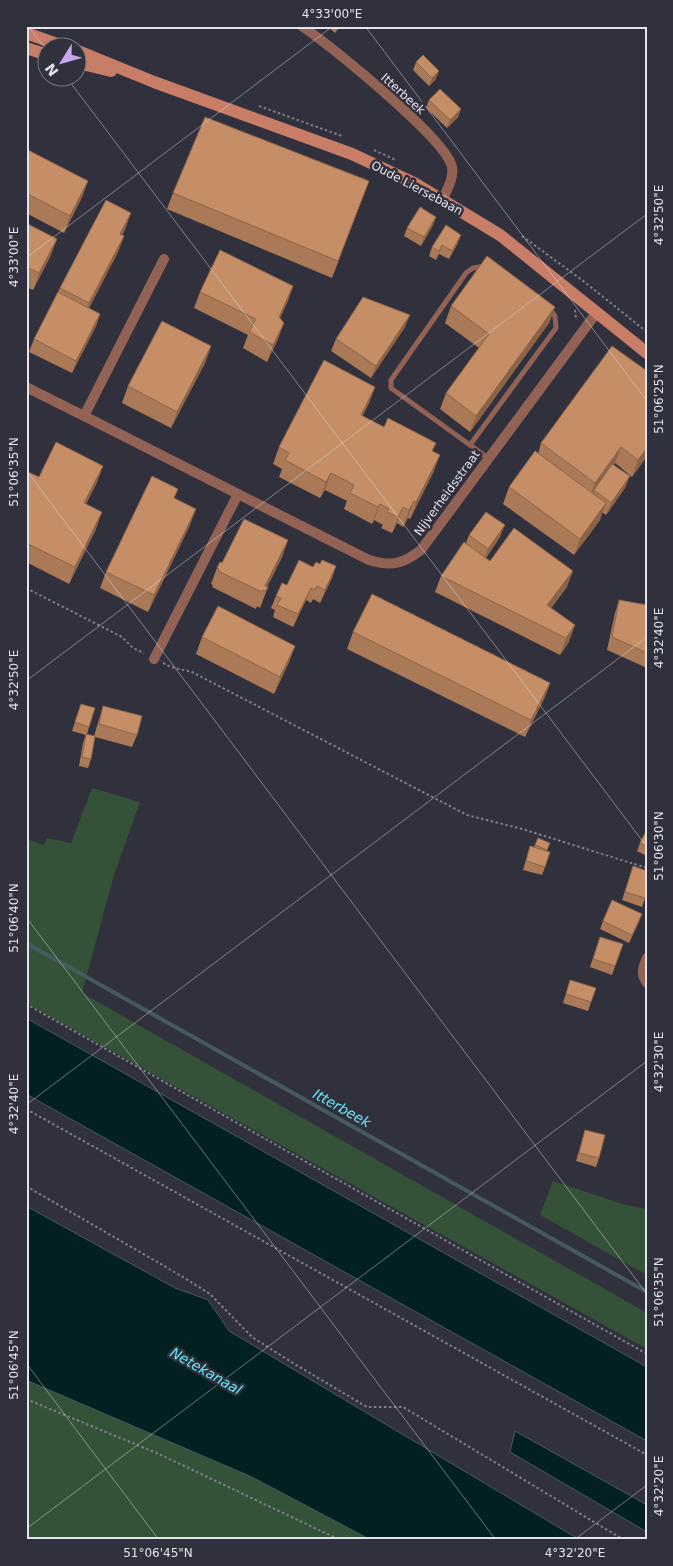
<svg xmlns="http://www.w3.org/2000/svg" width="673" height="1566" font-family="'DejaVu Sans',sans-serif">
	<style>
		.green { fill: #345238 }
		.water { fill: #021f21; stroke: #465a5e }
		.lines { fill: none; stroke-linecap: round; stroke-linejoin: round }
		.stream { stroke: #465a5e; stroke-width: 4 }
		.path { stroke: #7f7e89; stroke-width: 2; stroke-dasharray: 2.5 2.5; stroke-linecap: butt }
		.service { stroke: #926355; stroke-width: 5 }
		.minor { stroke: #926355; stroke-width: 10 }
		.secondary { stroke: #c87d67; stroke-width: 12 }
		.wall { fill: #aa7a58 }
		.shaded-wall { fill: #8b6347 }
		.building { fill: #c68e66; stroke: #8b6347 }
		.ticks { fill: none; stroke: #e5e4ed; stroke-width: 1; stroke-opacity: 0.45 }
		.labels { text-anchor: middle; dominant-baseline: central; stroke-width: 5; stroke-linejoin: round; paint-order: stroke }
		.street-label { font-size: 12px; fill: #e5e4ed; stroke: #31303d }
		.water-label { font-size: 14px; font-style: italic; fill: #64eaf5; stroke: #31303d }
		.neatline { fill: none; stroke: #e5e4ed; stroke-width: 2 }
		.ticks-label { font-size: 12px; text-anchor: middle; fill: #e5e4ed }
	</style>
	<rect width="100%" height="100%" fill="#31303d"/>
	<!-- green -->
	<g class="green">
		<path d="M92 788 140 802 114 875 82 993 647 1313V1349L26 1003 27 839 44 845 47 838 71 843Z"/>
		<path d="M553 1181 625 1205 647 1209V1275L540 1215Z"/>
		<path d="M26 1380 252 1477 371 1540H26Z"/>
	</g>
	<!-- water -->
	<g class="water">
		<path d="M26 1018 647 1367V1441L26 1094Z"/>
		<path d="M26 1206 175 1288 208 1300 229 1331 580 1540H371L252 1477 26 1380Z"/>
		<path d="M515 1431 647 1505V1532L510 1452Z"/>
	</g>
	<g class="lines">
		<!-- stream -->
		<path class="stream" d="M26 943 647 1292"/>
		<!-- path -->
		<g class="path">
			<path d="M259 106 342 136"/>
			<path d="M374 150 396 160"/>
			<path d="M522 236 582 280 647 332"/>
			<path d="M575 310 576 320"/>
			<path d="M26 588 122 637 133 648 144 653"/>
			<path d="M163 663 171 667 192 672 467 815 522 829 647 868"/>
			<path d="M26 1004 647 1354"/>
			<path d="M26 1109 647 1455"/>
			<path d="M26 1186 183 1277 210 1294 252 1337 293 1363 367 1407H403L624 1540"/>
			<path d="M26 1399 159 1454 340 1540"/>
		</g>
		<!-- service -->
		<g class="service">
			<path d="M484 266 473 268 466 273 391 380V388L488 458"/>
			<path d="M470 445 556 328 555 316 549 308"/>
		</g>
		<!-- minor -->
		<g class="minor">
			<path d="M302 26C330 46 446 138 452 167 454 178 447 189 443 199"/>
			<path d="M26 387 84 416"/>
			<path d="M238 494 369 560C391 567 403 564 421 550L597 312"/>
			<path d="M154 659 238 494 84 416 164 259"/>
			<path d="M647 958C643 967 640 974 647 983"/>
		</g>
		<!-- secondary -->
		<g class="secondary">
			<path d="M26 33 68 48"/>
			<path d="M26 48 48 55"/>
			<path d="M78 51 154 82 352 154 414 183 500 235 647 353"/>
			<path d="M78 63 111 71"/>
		</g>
	</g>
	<!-- wall -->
	<g class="wall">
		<path d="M327 26H340L335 33Z"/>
		<path d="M416 62 439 71 435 80 429 86 413 70Z"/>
		<path d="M429 100 461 109 458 117 447 128 426 108Z"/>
		<path d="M26 149 88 181 82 197 64 233 26 213Z"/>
		<path d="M369 181 332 278 167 209 173 193Z"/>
		<path d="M436 217 433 225 421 246 404 236 407 228Z"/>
		<path d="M26 223 51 255 33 290 26 287Z"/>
		<path d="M125 230 122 235 124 236 118 252 89 308 100 314 96 326 72 373 29 352 34 339 60 288Z"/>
		<path d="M458 243 449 259 439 254 436 260 429 256 432 247Z"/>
		<path d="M293 286 287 303 280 318 278 339 267 362 243 348 248 335 194 308 200 292Z"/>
		<path d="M451 306 555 307 549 323 470 432 440 409 446 393 479 348 445 323Z"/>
		<path d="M405 327 371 378 331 351 336 339Z"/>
		<path d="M211 346 205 363 171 428 122 403 128 386Z"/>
		<path d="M647 371V456L632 477 615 463 614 465 625 488 606 515 602 512 600 520 574 555 503 504 509 487 538 454 541 443Z"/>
		<path d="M375 387 369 403 362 416 433 451 434 471 410 519 408 518 403 527 397 523 392 533 381 528 383 525 374 520 372 524 344 509 347 501 325 490 320 498 279 477 282 469 273 464 279 447Z"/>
		<path d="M103 466 97 482 86 504 96 529 69 584 26 562V471L39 477Z"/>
		<path d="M190 525 148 612 100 588 106 572Z"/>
		<path d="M469 535 500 537 486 558 490 561 567 587 551 608 569 642 560 655 435 592 441 576 466 543Z"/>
		<path d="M288 540 282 557 267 587H268L260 608 257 606 256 609 212 587 213 585 211 584 217 568 222 563Z"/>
		<path d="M320 564 336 566 332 578 320 603 313 599 311 603 306 600 293 627 273 617 275 610 271 608 276 596 287 585 313 567Z"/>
		<path d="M619 600 647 605V668L607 650 615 613Z"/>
		<path d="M353 632 550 683 544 699 525 737 347 649Z"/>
		<path d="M202 637 295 646 289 662 274 694 196 654Z"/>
		<path d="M81 704 89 727 87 734 94 736 99 719 103 706 137 735 132 747 95 737 91 759 88 768 79 766 83 743 86 735 72 731Z"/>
		<path d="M647 831V856L637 851 640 843Z"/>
		<path d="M538 838 547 851 545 867 542 875 523 870 530 846 534 847Z"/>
		<path d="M633 866 647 893 642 907 622 900Z"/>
		<path d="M603 921 639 922 629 943 600 929Z"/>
		<path d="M600 937 623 944 612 975 590 967Z"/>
		<path d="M570 980 596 988 588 1011 563 1003Z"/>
		<path d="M585 1130 599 1158 596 1167 576 1161Z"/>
	</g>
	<!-- shaded-wall -->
	<g class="shaded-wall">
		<path d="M338 26H340L335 33Z"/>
		<path d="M439 71 435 80 429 86 432 78Z"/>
		<path d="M461 109 458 117 447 128 450 120Z"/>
		<path d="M88 181 82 197 64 233 70 216Z"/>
		<path d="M131 213 125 230 114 250 120 234Z"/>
		<path d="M436 217 433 225 421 246 424 237Z"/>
		<path d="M461 235 458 243 449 259 452 251Z"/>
		<path d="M124 236 118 252 83 320 89 303Z"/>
		<path d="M57 239 51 255 33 290 39 273Z"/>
		<path d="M442 245 439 254 436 260 439 251Z"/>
		<path d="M293 286 287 303 273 333 279 317Z"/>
		<path d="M555 307 549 323 470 432 476 416Z"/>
		<path d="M100 314 96 326 72 373 76 361Z"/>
		<path d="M410 315 405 327 371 378 376 366Z"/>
		<path d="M284 323 278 339 267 362 273 345Z"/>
		<path d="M211 346 205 363 171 428 177 412Z"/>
		<path d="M375 387 369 403 355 432 361 415Z"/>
		<path d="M621 447 615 463 595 492 594 490 591 497 589 500 595 483Z"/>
		<path d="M647 448V456L632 477 638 460Z"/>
		<path d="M440 455 434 471 410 519 416 502Z"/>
		<path d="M103 466 97 482 78 520 84 503Z"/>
		<path d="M331 473 325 490 320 498 326 482Z"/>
		<path d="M630 476 625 488 606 515 611 503Z"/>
		<path d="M414 501 408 518 403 527 409 510Z"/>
		<path d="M606 503 600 520 574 555 580 539Z"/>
		<path d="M380 504 374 520 372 524 378 507Z"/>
		<path d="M403 507 397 523 392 533 398 517Z"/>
		<path d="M196 509 190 525 148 612 154 595Z"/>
		<path d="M102 512 96 529 69 584 75 567Z"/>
		<path d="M505 525 500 537 483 561 488 549Z"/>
		<path d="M288 540 282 557 265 591V586Z"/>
		<path d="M336 566 332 578 320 603 325 590Z"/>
		<path d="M573 571 567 587 541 622 547 605Z"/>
		<path d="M311 588 306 600 293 627 298 614Z"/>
		<path d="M575 625 569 642 560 655 566 638Z"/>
		<path d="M295 646 289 662 274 694 280 677Z"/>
		<path d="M550 683 544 699 525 737 531 720Z"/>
		<path d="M642 914 639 922 629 943 632 935Z"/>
	</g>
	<!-- building -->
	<g class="building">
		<path d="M423 55 439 71 432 78 416 62Z"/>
		<path d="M440 89 461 109 450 120 429 100Z"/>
		<path d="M205 117 369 181 338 261 173 193Z"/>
		<path d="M26 149 88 181 70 216 26 193Z"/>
		<path d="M106 200 131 213 120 234 124 236 89 303 60 288Z"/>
		<path d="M420 207 436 217 424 237 407 228Z"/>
		<path d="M26 223 57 239 39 273 26 267Z"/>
		<path d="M446 225 461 235 452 251 442 245 439 251 432 247Z"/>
		<path d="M220 250 293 286 279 317 284 323 273 345 249 332 256 319 200 292Z"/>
		<path d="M487 256 555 307 476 416 446 393 489 334 451 306Z"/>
		<path d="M58 292 100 314 76 361 34 339Z"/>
		<path d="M363 297 410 315 376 366 336 339Z"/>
		<path d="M162 321 211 346 177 412 128 386Z"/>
		<path d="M612 346 647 371V448L638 460 621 447 595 483 541 443Z"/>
		<path d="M324 360 375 387 361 415 384 427 388 418 436 443 432 451 440 455 416 502 414 501 409 510 403 507 398 517 387 512 389 509 380 504 378 507 350 493 354 485 331 473 326 482 285 460 289 453 279 447Z"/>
		<path d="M56 442 103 466 84 503 102 512 75 567 26 543V471L39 477Z"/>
		<path d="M535 451 606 503 580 539 509 487Z"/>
		<path d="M612 464 630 476 611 503 594 490Z"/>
		<path d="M152 476 178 489 174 498 196 509 154 595 106 572Z"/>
		<path d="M486 512 505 525 488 549 469 535Z"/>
		<path d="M244 519 288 540 265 586 268 587 266 591 263 590 262 592 218 571 219 569 217 568 220 562 222 563Z"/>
		<path d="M514 528 573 571 547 605 575 625 566 638 441 576 464 542 490 561Z"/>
		<path d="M299 560 313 567 316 562 320 564 322 560 336 566 325 590 317 586 315 590 311 588 298 614 277 605 281 598 276 596 282 583 287 585Z"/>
		<path d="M372 594 550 683 531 720 353 632Z"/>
		<path d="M619 600 647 605V653L612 637Z"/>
		<path d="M218 606 295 646 280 677 202 637Z"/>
		<path d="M81 704 95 708 89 727 75 722Z"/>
		<path d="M103 706 142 716 137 735 99 724Z"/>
		<path d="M86 734 95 736 91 759 82 757Z"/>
		<path d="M646 831H647V846L640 843Z"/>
		<path d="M538 838 550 843 547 850 535 845Z"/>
		<path d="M530 846 550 852 545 867 526 861Z"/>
		<path d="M633 866 647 871V893L645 898 625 892Z"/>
		<path d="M612 900 642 914 632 935 603 921Z"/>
		<path d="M600 937 623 944 615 966 593 959Z"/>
		<path d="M570 980 596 988 591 1002 566 994Z"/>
		<path d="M585 1130 605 1135 599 1158 579 1153Z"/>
	</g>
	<!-- ticks -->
	<path class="ticks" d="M28 26 48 52M365 26 647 401M67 78 647 847M26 258 333 26M26 470 647 1294M26 681 647 214M26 917 496 1540M26 1105 647 637M26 1363 159 1540M26 1529 647 1061M574 1540 647 1485"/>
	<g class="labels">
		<!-- street labels -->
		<g class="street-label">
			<text transform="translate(403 94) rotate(42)">Itterbeek</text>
			<text transform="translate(417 188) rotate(28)">Oude Liersebaan</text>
			<text transform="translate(447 493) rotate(-54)">Nijverheidsstraat</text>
		</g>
		<!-- water labels -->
		<g class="water-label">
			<text transform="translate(342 1108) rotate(29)">Itterbeek</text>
			<text transform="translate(206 1371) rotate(30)">Netekanaal</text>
		</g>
	</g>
	<!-- border -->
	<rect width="673" height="1566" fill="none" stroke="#31303d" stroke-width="55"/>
	<!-- north arrow -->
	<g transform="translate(62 62) rotate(233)"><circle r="24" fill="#31303d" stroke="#797883"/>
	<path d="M0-4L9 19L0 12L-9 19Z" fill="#c7a6ef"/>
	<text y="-8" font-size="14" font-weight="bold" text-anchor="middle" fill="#e5e4ed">N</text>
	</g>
	<rect x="28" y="28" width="618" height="1510" class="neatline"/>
	<g class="ticks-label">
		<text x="332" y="18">4°33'00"E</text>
		<text transform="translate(659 215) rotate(-90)" y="4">4°32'50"E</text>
		<text transform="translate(14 257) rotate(-90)" y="4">4°33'00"E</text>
		<text transform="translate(659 399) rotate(-90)" y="4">51°06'25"N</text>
		<text transform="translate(14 472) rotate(-90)" y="4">51°06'35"N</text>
		<text transform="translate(659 638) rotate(-90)" y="4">4°32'40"E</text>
		<text transform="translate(14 680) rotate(-90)" y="4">4°32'50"E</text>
		<text transform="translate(659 846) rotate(-90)" y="4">51°06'30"N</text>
		<text transform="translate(14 918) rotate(-90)" y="4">51°06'40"N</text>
		<text transform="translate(659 1062) rotate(-90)" y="4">4°32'30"E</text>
		<text transform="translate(14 1104) rotate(-90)" y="4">4°32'40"E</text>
		<text transform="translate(659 1292) rotate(-90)" y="4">51°06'35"N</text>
		<text transform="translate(14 1365) rotate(-90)" y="4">51°06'45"N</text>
		<text transform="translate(659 1486) rotate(-90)" y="4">4°32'20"E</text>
		<text x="158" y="1557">51°06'45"N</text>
		<text x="575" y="1557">4°32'20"E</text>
	</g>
</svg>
